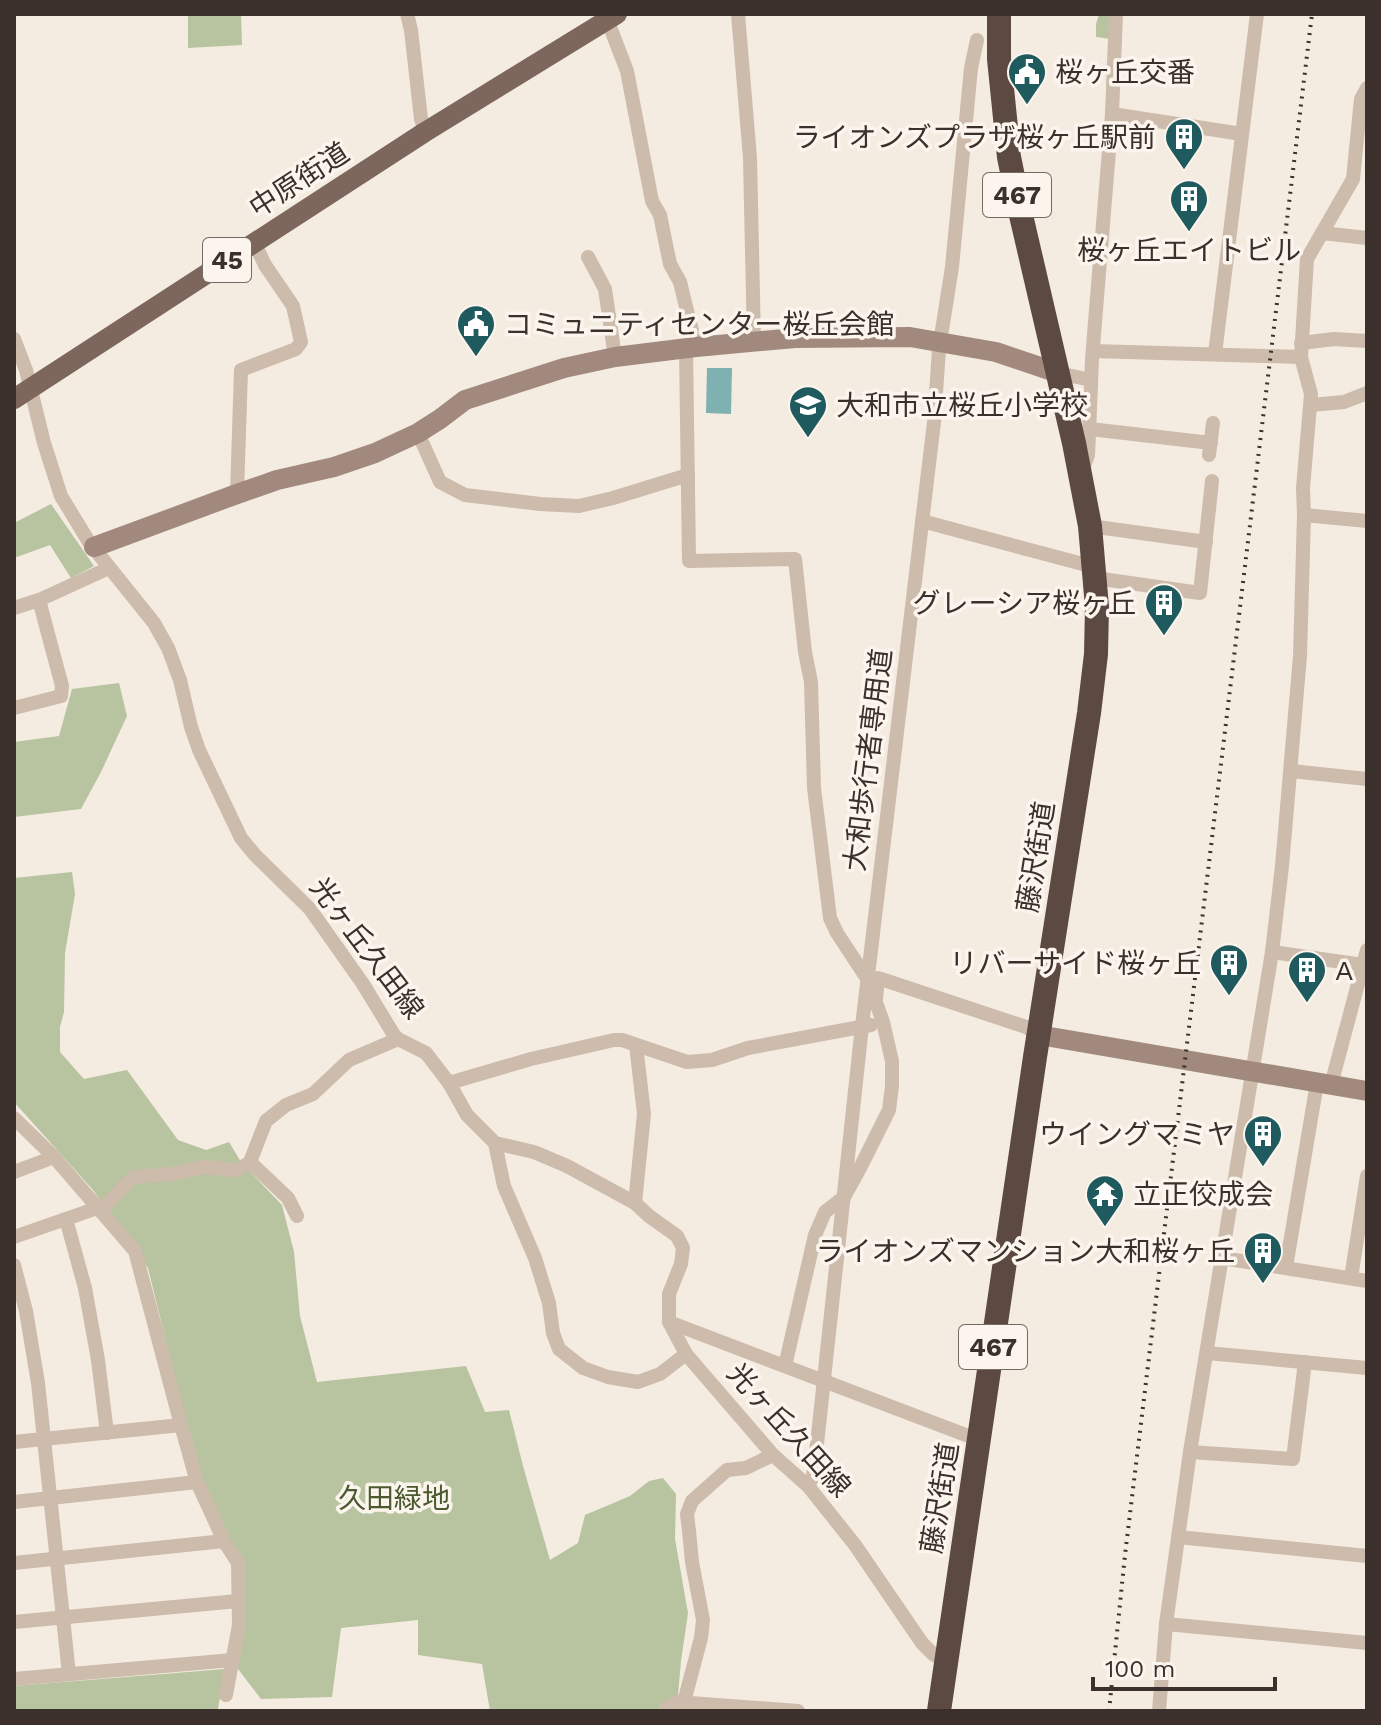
<svg xmlns="http://www.w3.org/2000/svg" width="1381" height="1725" font-family="'Work Sans','Noto Sans JP',sans-serif">
	<style>
		.green { fill: #b8c4a0 }
		.water { fill: #7fb0b2 }
		.lines { fill: none; stroke-linecap: round; stroke-linejoin: round }
		.street { stroke: #cdbbac; stroke-width: 14 }
		.secondary { stroke: #a18a7d; stroke-width: 20 }
		.primary { stroke: #7d675c; stroke-width: 20 }
		.highway { stroke: #5c4a42; stroke-width: 24 }
		.rail { stroke: #3b302b; stroke-width: 4; stroke-dasharray: 2 6; stroke-linecap: butt }
		.labels { text-anchor: middle; dominant-baseline: central; stroke-width: 7; stroke-linejoin: round; paint-order: stroke }
		.shield { fill: #fbf5ee; stroke: #756b66; stroke-width: 2 }
		.shield-label { font-size: 26px; font-weight: bold; fill: #3b302b }
		.poi-label { font-size: 28px; fill: #3b302b; stroke: #fbf5ee; text-anchor: start }
		.street-label { font-size: 28px; fill: #3b302b; stroke: #fbf5ee }
		.park-label { font-size: 28px; fill: #4a5a2e; stroke: #fbf5ee }
	</style>
	<rect width="100%" height="100%" fill="#f4ebe1"/>
	<!-- green -->
	<g class="green">
		<path d="M188 14H241L242 45 188 48Z"/>
		<path d="M1099 14H1111V39L1096 37V24Z"/>
		<path d="M51 504 94 566 71 578 50 545 14 558V523Z"/>
		<path d="M119 683 127 716 101 772 81 809 14 817V742L59 736 72 689Z"/>
		<path d="M72 872 75 894 65 953 64 1012 60 1027V1052L84 1079 127 1070 178 1140 206 1150 229 1142 241 1162 282 1205 294 1252 300 1316 317 1382 466 1366 485 1412 509 1410 523 1466 550 1560 578 1543 585 1515 630 1496 649 1481 663 1478 676 1494 675 1539 688 1613 681 1661 678 1695 660 1705 658 1711H490L482 1664 418 1655V1620L341 1628 332 1697 261 1699 238 1669 237 1574 202 1489 148 1268 93 1190 14 1102V878Z"/>
		<path d="M225 1669 218 1709 181 1711H14V1686Z"/>
	</g>
	<!-- water -->
	<path class="water" d="M707 368H732L731 414 706 413Z"/>
	<g class="lines">
		<!-- street -->
		<g class="street">
			<path d="M407 14 411 30 421 119 425 132"/>
			<path d="M605 14 627 71 652 201 660 215 670 264 680 282 696 347"/>
			<path d="M738 14 750 158 754 341"/>
			<path d="M1112 114 1242 134"/>
			<path d="M1322 233 1367 238"/>
			<path d="M588 257 605 289 615 357"/>
			<path d="M14 339 26 370 44 443 61 496 89 542 154 623 168 648 180 680 191 727 199 750 241 838 255 855 310 909 363 984 394 1035 398 1039 426 1053 449 1083 467 1115 495 1143 534 1152 567 1166 635 1203 649 1216 677 1236 683 1248 681 1264 669 1294V1322L686 1354 773 1455 808 1486 855 1545 922 1643 934 1655 946 1660"/>
			<path d="M1301 343 1334 339 1367 341"/>
			<path d="M686 348 689 561 795 559 805 652 811 682 814 788 830 918 837 933 868 980 883 1022 892 1061V1086L889 1110 860 1168 844 1197 825 1212 815 1235 785 1366"/>
			<path d="M1093 351 1301 357"/>
			<path d="M1215 354 1257 14"/>
			<path d="M1058 373 1091 380"/>
			<path d="M1311 405 1344 402 1367 393"/>
			<path d="M1090 429 1211 443"/>
			<path d="M418 433 440 482 465 495 540 504 579 506 613 498 688 475"/>
			<path d="M1209 455 1213 423"/>
			<path d="M1083 469 1088 455 1089 434 1092 359 1112 114 1116 14"/>
			<path d="M237 494 241 370 296 349 301 342 293 306 265 265 254 242"/>
			<path d="M1304 515 1367 521"/>
			<path d="M922 521 1094 567"/>
			<path d="M1090 526 1206 542"/>
			<path d="M1095 578 1200 593 1212 481"/>
			<path d="M14 608 39 600 109 568"/>
			<path d="M14 708 61 696 62 686 39 600"/>
			<path d="M1291 771 1367 779"/>
			<path d="M1272 952 1363 965"/>
			<path d="M876 999 878 978 1026 1027 1039 1035"/>
			<path d="M449 1083 531 1059 614 1040H622L687 1062 712 1060 748 1048 871 1025"/>
			<path d="M1331 1085 1367 950"/>
			<path d="M14 1118 54 1157 135 1251 181 1425 197 1482 224 1541 238 1563 239 1625 226 1695"/>
			<path d="M495 1143 504 1186 535 1258 549 1303 553 1333 559 1349 583 1368 608 1377 638 1382 660 1374 686 1354"/>
			<path d="M250 1162 288 1198 297 1216"/>
			<path d="M14 1172 54 1157"/>
			<path d="M635 1203 644 1114 636 1045"/>
			<path d="M66 1219 85 1288 98 1360 107 1433"/>
			<path d="M14 1237 106 1205 133 1177 173 1174 203 1167 238 1170 250 1162 266 1121 286 1105 313 1094 349 1060 398 1039"/>
			<path d="M1222 1258 1367 1281"/>
			<path d="M14 1265 26 1311 38 1383 69 1674"/>
			<path d="M1286 1267 1317 1083"/>
			<path d="M1351 1278 1367 1176"/>
			<path d="M669 1322 979 1440"/>
			<path d="M1207 1353 1367 1368"/>
			<path d="M14 1442 181 1425"/>
			<path d="M1190 1452 1293 1459 1305 1362"/>
			<path d="M808 1486 813 1476 817 1444 862 1026 934 422 939 349 952 267 971 68 977 40"/>
			<path d="M14 1502 197 1482"/>
			<path d="M1178 1537 1367 1556"/>
			<path d="M14 1563 224 1541"/>
			<path d="M14 1622 238 1601"/>
			<path d="M1166 1624 1367 1643"/>
			<path d="M14 1679 233 1660"/>
			<path d="M684 1702 701 1638 703 1620 692 1562 689 1531 687 1514 692 1501 727 1470 746 1468 773 1455"/>
			<path d="M666 1711V1709L677 1702 798 1711"/>
			<path d="M1159 1711 1166 1624 1190 1452 1272 952 1282 866 1300 656 1304 515 1303 488 1311 394 1301 357 1307 259 1353 179 1361 99 1367 88"/>
		</g>
		<!-- secondary -->
		<g class="secondary">
			<path d="M94 547 237 494 277 480 334 467 375 453 418 433 440 419 465 400 564 368 615 357 696 347 795 338 910 337 996 352 1058 373"/>
			<path d="M1039 1035 1367 1091"/>
		</g>
		<!-- primary -->
		<path class="primary" d="M14 399 425 132 617 14"/>
		<!-- highway -->
		<path class="highway" d="M939 1711 1035 1057 1089 713 1096 654 1097 607 1090 526 1074 443 1020 211 1009 157 999 59V14"/>
		<!-- rail -->
		<path class="rail" d="M1109 1711 1125 1555 1312 14"/>
	</g>
	<!-- icons -->
	<defs>
		<symbol id="civic-pin" viewBox="-11 -11 22 30"><path d="M0 17L-7.5 6A9.5 9.5 0 1 1 7.5 6Z" fill="#1f5a5e" stroke="#fbf5ee"/><path d="M-.6-6.5H3V-4.5H.6V-3L4-1V1h2V6H-6V1h2V-1L-.6-3ZM-1.2 2.5V6h2.4V2.5Z" fill="#fff"/></symbol>
		<symbol id="building-pin" viewBox="-11 -11 22 30"><path d="M0 17L-7.5 6A9.5 9.5 0 1 1 7.5 6Z" fill="#1f5a5e" stroke="#fbf5ee"/><path d="M-4-6H4V6H1V3H-1V6H-4ZM-2.5-4.3h1.7v1.8h-1.7ZM.8-4.3h1.7v1.8H.8ZM-2.5-1h1.7V.8h-1.7ZM.8-1h1.7V.8H.8Z" fill="#fff"/></symbol>
		<symbol id="school-pin" viewBox="-11 -11 22 30"><path d="M0 17L-7.5 6A9.5 9.5 0 1 1 7.5 6Z" fill="#1f5a5e" stroke="#fbf5ee"/><path d="M0-5L7-2L0 1L-7-2ZM-4 1L0 2.5L4 1V4Q0 6-4 4Z" fill="#fff"/></symbol>
		<symbol id="temple-pin" viewBox="-11 -11 22 30"><path d="M0 17L-7.5 6A9.5 9.5 0 1 1 7.5 6Z" fill="#1f5a5e" stroke="#fbf5ee"/><path d="M0-6L5-2H3V0L6.5 2.5H4V6H1.5V3h-3V6H-4V2.5H-6.5L-3 0V-2H-5Z" fill="#fff"/></symbol>
	</defs>
	<g fill-rule="evenodd">
		<use href="#civic-pin" x="1005" y="50" width="44" height="60"/>
		<use href="#building-pin" x="1162" y="115" width="44" height="60"/>
		<use href="#building-pin" x="1167" y="177" width="44" height="60"/>
		<use href="#civic-pin" x="454" y="302" width="44" height="60"/>
		<use href="#school-pin" x="786" y="383" width="44" height="60"/>
		<use href="#building-pin" x="1142" y="581" width="44" height="60"/>
		<use href="#building-pin" x="1207" y="941" width="44" height="60"/>
		<use href="#building-pin" x="1285" y="948" width="44" height="60"/>
		<use href="#building-pin" x="1241" y="1112" width="44" height="60"/>
		<use href="#temple-pin" x="1083" y="1172" width="44" height="60"/>
		<use href="#building-pin" x="1241" y="1229" width="44" height="60"/>
	</g>
	<g class="labels">
		<!-- shield labels -->
		<g class="shield">
			<rect x="983" y="173" width="68" height="44" rx="6"/>
			<rect x="203" y="238" width="48" height="44" rx="6"/>
			<rect x="959" y="1325" width="68" height="44" rx="6"/>
		</g>
		<g class="shield-label">
			<text x="1017" y="195">467</text>
			<text x="227" y="260">45</text>
			<text x="993" y="1347">467</text>
		</g>
		<!-- poi labels -->
		<g class="poi-label">
			<text x="1055" y="72">桜ヶ丘交番</text>
			<text x="1156" y="137" text-anchor="end">ライオンズプラザ桜ヶ丘駅前</text>
			<text x="1189" y="250" text-anchor="middle">桜ヶ丘エイトビル</text>
			<text x="504" y="324">コミュニティセンター桜丘会館</text>
			<text x="836" y="405">大和市立桜丘小学校</text>
			<text x="1136" y="603" text-anchor="end">グレーシア桜ヶ丘</text>
			<text x="1201" y="963" text-anchor="end">リバーサイド桜ヶ丘</text>
			<text x="1335" y="970">A</text>
			<text x="1235" y="1134" text-anchor="end">ウイングマミヤ</text>
			<text x="1133" y="1194">立正佼成会</text>
			<text x="1235" y="1251" text-anchor="end">ライオンズマンション大和桜ヶ丘</text>
		</g>
		<!-- street labels -->
		<g class="street-label">
			<text transform="translate(299 180) rotate(-33)">中原街道</text>
			<text transform="translate(868 760) rotate(-83)">大和歩行者専用道</text>
			<text transform="translate(1036 857) rotate(-81)">藤沢街道</text>
			<text transform="translate(367 948) rotate(53)">光ヶ丘久田線</text>
			<text transform="translate(789 1430) rotate(48)">光ヶ丘久田線</text>
			<text transform="translate(940 1498) rotate(-81)">藤沢街道</text>
		</g>
		<!-- park labels -->
		<g class="park-label">
			<text x="394" y="1498">久田緑地</text>
		</g>
	</g>
	<!-- border -->
	<rect width="1381" height="1725" fill="none" stroke="#3b302b" stroke-width="32"/>
	<!-- scale -->
	<path d="M1093 1677v12h182v-12" fill="none" stroke="#3b302b" stroke-width="4"/>
	<text x="1105" y="1677" font-size="24" fill="#3b302b" stroke="#fbf5ee" stroke-width="6" paint-order="stroke">100 m</text>
</svg>
